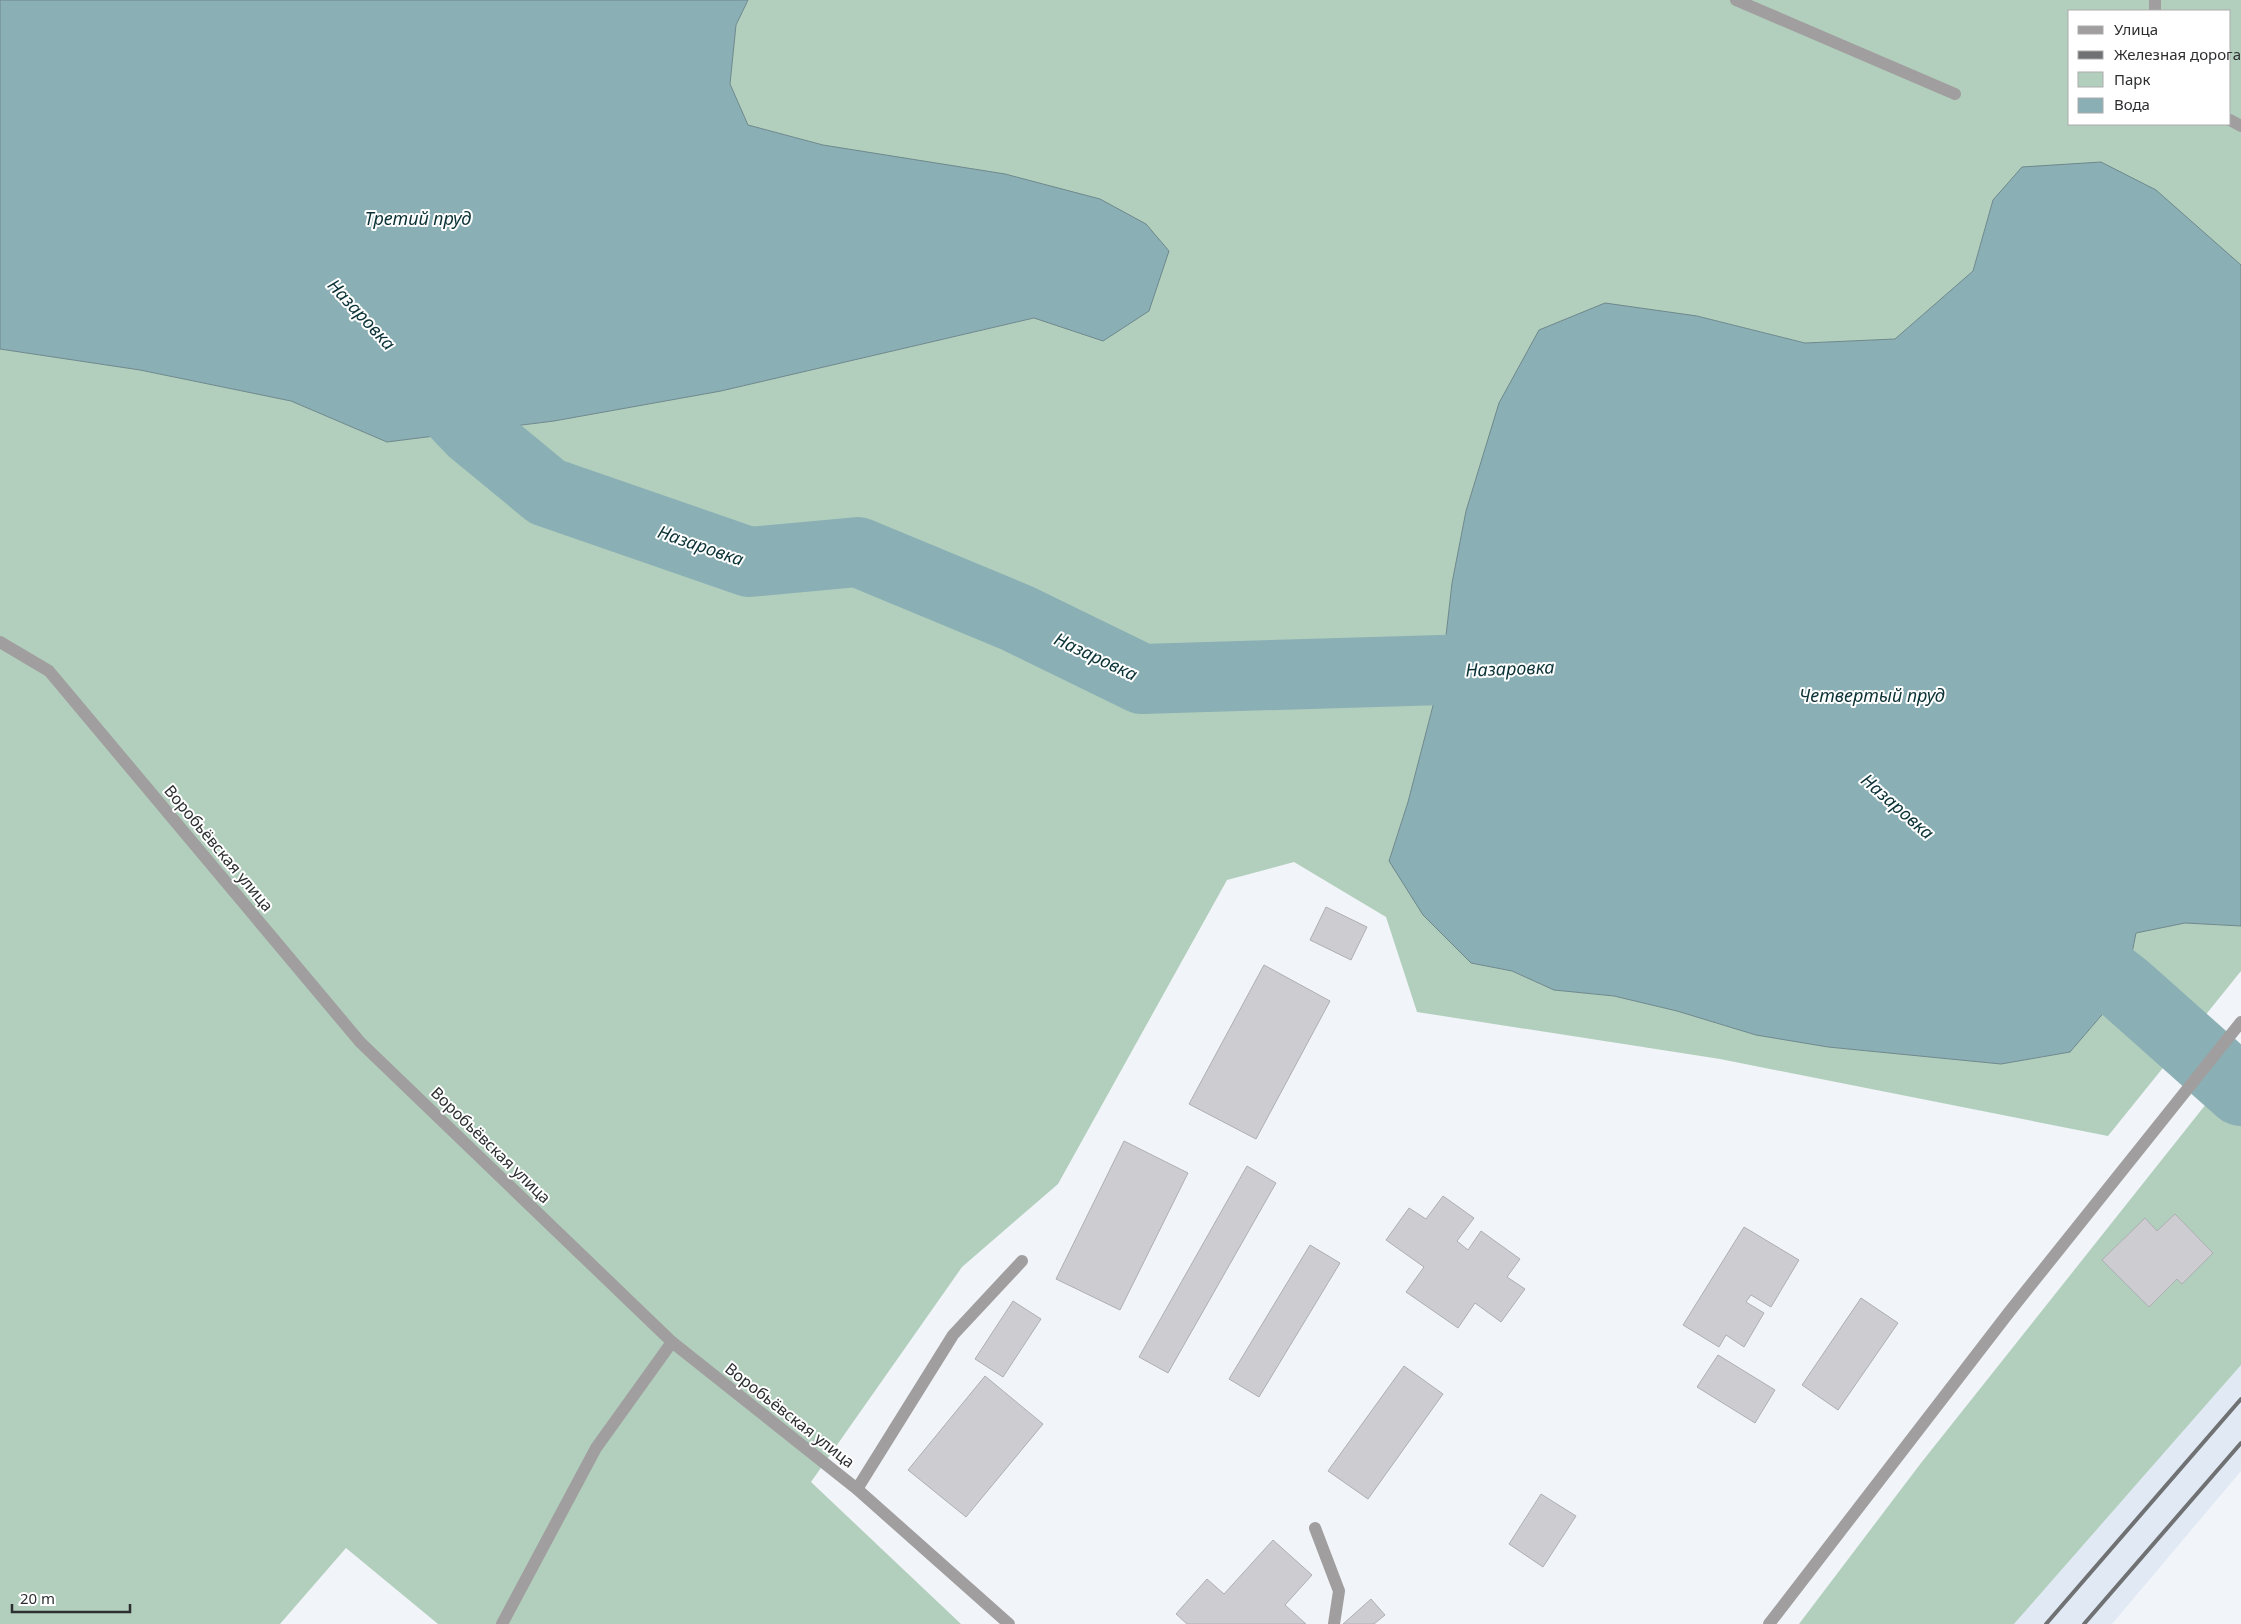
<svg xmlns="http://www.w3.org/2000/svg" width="2241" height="1624" font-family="'Noto Sans',sans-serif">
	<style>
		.built { fill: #e1e9f4 }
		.green { fill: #b2cfbd; fill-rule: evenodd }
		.water { fill: #8aafb4; stroke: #6e888c }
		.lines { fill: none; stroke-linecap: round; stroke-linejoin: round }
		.river { stroke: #8aafb4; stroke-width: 70 }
		.building { fill: #ccccd1; stroke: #aeafb3 }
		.minor { stroke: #a19e9f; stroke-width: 12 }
		.rail { stroke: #6f7173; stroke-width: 4 }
		.labels { text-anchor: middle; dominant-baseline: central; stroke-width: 4; stroke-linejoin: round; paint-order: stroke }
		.street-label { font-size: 16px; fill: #2d2e30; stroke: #fff }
		.water-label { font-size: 18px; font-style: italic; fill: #0b3236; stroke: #fff }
	</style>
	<rect width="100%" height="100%" fill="#f1f4f8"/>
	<!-- built -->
	<path class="built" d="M2241 1365V1471L2112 1624H2014Z"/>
	<!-- green -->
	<g class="green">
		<path d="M748 0H2241V265L2212 240 1993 200 1973 271 1896 339 1805 343 1697 316 1466 511 1452 583 1442 671 1408 802 1389 861 1471 963 1512 971 1554 990 1614 996 1677 1011 1756 1035 1828 1047 2001 1064 2070 1052 2125 988 2136 933 2185 923 2241 926V971L2108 1136 1720 1059 1417 1012 1386 917 1294 862 1227 880 1058 1184 962 1267 811 1482 961 1624H438L346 1548 280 1624H0V349L140 370 291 401 387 442 554 421 721 391 1035 318 1103 341 823 145 748 125 730 84 736 25ZM2070 11H2230V124H2070Z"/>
		<path d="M2241 1060V1365L2014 1624H1799L1921 1463Z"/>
	</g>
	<!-- water -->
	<g class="water">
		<path d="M0 0H748L736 25 730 84 748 125 823 145 1005 174 1100 199 1146 224 1169 251 1149 311 1103 341 1034 318 721 391 554 421 387 442 291 401 140 370 0 349Z"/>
		<path d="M2101 162 2156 190 2241 265V926L2185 923 2136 933 2125 988 2070 1052 2001 1064 1828 1047 1756 1035 1677 1011 1614 996 1554 990 1512 971 1471 963 1423 915 1389 861 1408 802 1442 671 1452 583 1466 511 1499 403 1539 330 1605 303 1697 316 1805 343 1895 339 1973 271 1993 200 2022 167Z"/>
	</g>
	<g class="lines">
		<!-- river -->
		<g class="river">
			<path d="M407 362 473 431 547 492 749 562 858 552 1017 618 1142 679 1539 667"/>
			<path d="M2050 929 2125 988 2241 1091"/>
		</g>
	</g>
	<!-- building -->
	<g class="building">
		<path d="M1326 907 1367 927 1351 960 1310 940Z"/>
		<path d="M1264 965 1330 1001 1256 1139 1189 1104Z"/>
		<path d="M1124 1141 1188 1173 1120 1310 1056 1279Z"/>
		<path d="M1247 1166 1276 1183 1168 1373 1139 1357Z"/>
		<path d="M1443 1196 1474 1218 1457 1241 1468 1250 1481 1231 1520 1259 1507 1277 1525 1289 1501 1322 1475 1303 1458 1328 1406 1292 1424 1267 1386 1240 1409 1208 1426 1219Z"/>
		<path d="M2175 1214 2213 1253 2182 1284 2177 1279 2149 1307 2102 1260 2145 1218 2157 1231Z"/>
		<path d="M1744 1227 1799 1260 1771 1307 1751 1295 1746 1302 1764 1313 1744 1347 1726 1335 1719 1347 1683 1325Z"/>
		<path d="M1310 1245 1340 1263 1259 1397 1229 1379Z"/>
		<path d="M1861 1298 1898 1323 1838 1410 1802 1385Z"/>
		<path d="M1013 1301 1041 1319 1003 1377 975 1359Z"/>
		<path d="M1718 1355 1775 1390 1755 1423 1697 1387Z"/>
		<path d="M1404 1366 1443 1394 1368 1499 1328 1471Z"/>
		<path d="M985 1376 1043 1424 966 1517 908 1470Z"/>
		<path d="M1541 1494 1576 1516 1543 1567 1509 1544Z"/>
		<path d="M1273 1540 1312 1575 1285 1605 1306 1624H1187L1176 1614 1207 1579 1224 1594Z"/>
		<path d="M1371 1599 1385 1615 1374 1624H1343Z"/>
	</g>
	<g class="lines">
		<!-- minor -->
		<g class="minor">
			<path d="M1736 0 1955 94"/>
			<path d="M2155 11V0"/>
			<path d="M2230 120 2241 126"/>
			<path d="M0 642 49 671 360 1042 672 1342 857 1489 1009 1624"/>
			<path d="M857 1489 953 1335 1022 1261"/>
			<path d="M1315 1528 1339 1591 1334 1624"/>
			<path d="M502 1624 596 1448 672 1342"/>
			<path d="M1769 1624 2010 1311 2241 1022"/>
		</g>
		<!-- rail -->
		<g class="rail">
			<path d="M2046 1624 2241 1399"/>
			<path d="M2084 1624 2241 1443"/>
		</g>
	</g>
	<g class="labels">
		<!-- street labels -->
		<g class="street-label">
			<text transform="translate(219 848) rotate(50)">Воробьёвская улица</text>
			<text transform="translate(491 1145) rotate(44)">Воробьёвская улица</text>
			<text transform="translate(790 1415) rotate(38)">Воробьёвская улица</text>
		</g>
		<!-- water labels -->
		<g class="water-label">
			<text x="418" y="218">Третий пруд</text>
			<text transform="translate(362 314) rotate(47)">Назаровка</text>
			<text transform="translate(701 545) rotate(19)">Назаровка</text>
			<text transform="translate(1096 656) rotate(25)">Назаровка</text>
			<text transform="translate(1510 668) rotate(-2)">Назаровка</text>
			<text x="1872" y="695">Четвертый пруд</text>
			<text transform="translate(1898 806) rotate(41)">Назаровка</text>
		</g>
	</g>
	<!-- legend -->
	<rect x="2068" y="10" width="162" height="115" fill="#ffffff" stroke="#ababac"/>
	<rect x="2078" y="26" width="25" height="8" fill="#a19e9f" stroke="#ababac"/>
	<text x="2114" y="35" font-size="15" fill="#2d2e30">Улица</text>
	<rect x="2078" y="51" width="25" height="8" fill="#6f7173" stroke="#ababac"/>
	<text x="2114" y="60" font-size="15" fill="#2d2e30">Железная дорога</text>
	<rect x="2078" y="72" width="25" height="15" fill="#b2cfbd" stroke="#ababac"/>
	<text x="2114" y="85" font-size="15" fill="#2d2e30">Парк</text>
	<rect x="2078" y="98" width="25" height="15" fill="#8aafb4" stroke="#ababac"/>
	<text x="2114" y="110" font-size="15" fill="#2d2e30">Вода</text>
	<!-- scale -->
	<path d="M12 1604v8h118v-8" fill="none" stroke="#2d2e30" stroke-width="2.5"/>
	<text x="20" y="1604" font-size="15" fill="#2d2e30" stroke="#ffffff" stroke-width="4" paint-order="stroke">20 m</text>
</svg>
